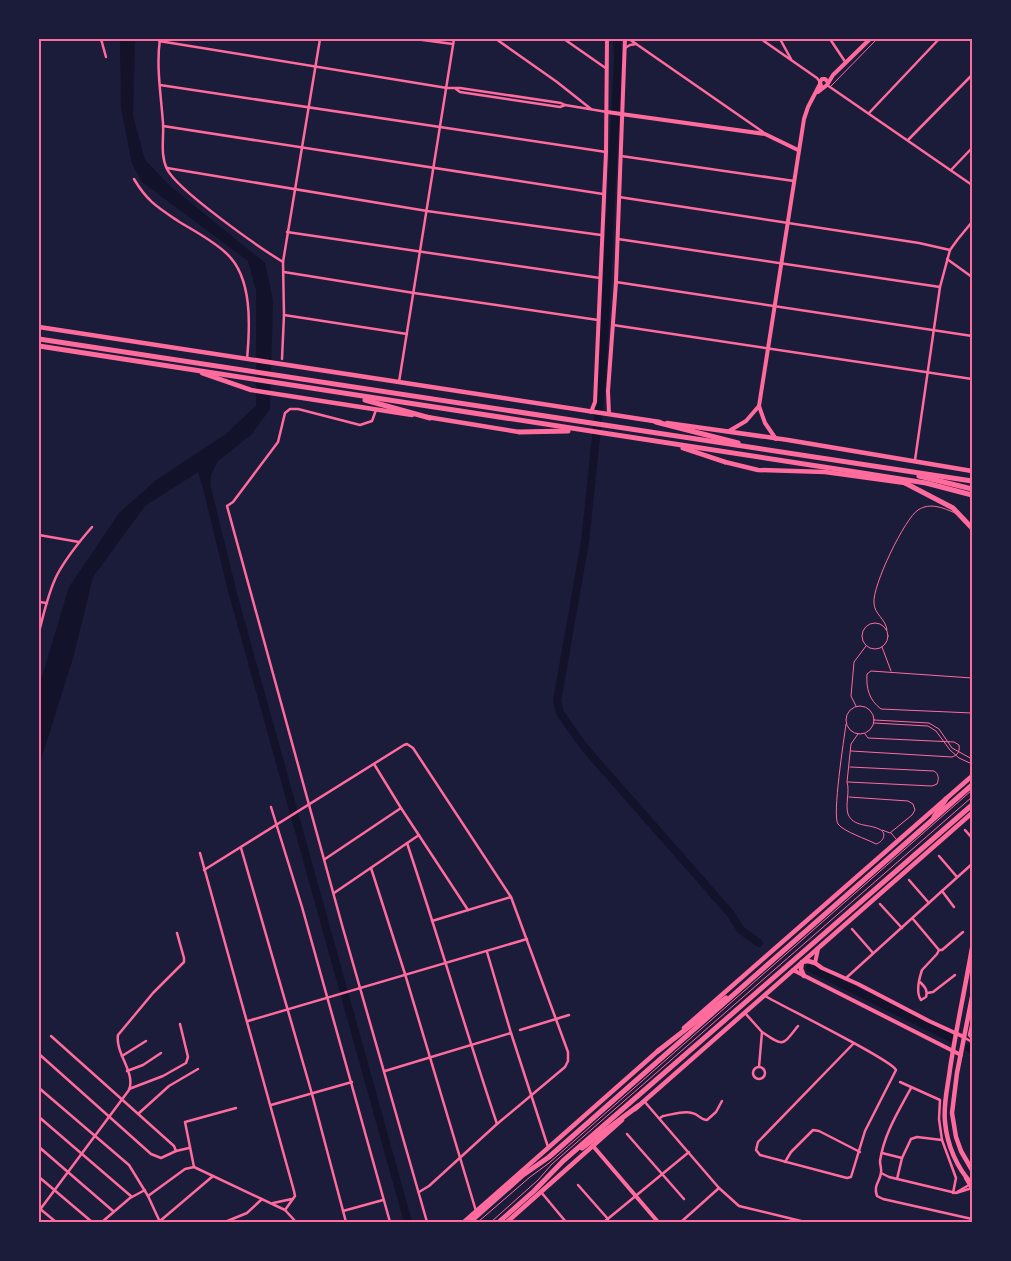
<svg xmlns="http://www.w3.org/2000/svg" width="1011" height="1261" font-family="'Exo 2',sans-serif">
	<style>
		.water { fill: #12122b }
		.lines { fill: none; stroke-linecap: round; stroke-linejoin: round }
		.river { stroke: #12122b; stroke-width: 8 }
		.service { stroke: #ff6b9d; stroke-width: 1 }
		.minor { stroke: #ff6b9d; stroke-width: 2.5 }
		.tertiary { stroke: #ff6b9d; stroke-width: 4 }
		.primary { stroke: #ff6b9d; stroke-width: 4.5 }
		.trunk { stroke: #ff6b9d; stroke-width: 4.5 }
		.motorway { stroke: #ff6b9d; stroke-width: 5 }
		.neatline { fill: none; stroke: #ff6b9d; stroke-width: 2 }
	</style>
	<rect width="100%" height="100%" fill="#1b1b3a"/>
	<!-- water -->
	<path class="water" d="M120 39H135L133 116 145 160 169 185 265 263 273 300 270 409 252 434 218 461 206 484 202 485 198 472 145 506 93 577 73 658 39 766V687L69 587 119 513 155 481 226 434 256 406V290L248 261 142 182 132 164 121 108Z"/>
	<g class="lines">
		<!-- river -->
		<g class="river">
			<path d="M617 39 618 58 602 380 585 542 557 701 560 713 585 748 730 913 741 930 759 943"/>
			<path d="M207 476 206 484 233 594 408 1222"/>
			<path d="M810 968 953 1039"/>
			<path d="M969 1048 972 1050"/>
		</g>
		<!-- service -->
		<g class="service">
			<path d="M831 86 877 39"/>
			<circle cx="875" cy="636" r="13"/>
			<path d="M887 630C886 619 874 614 874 603 872 586 905 518 918 510 930 502 944 508 955 513"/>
			<path d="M882 647 891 671"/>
			<path d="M972 678 871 671 867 674C866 688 869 700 881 709L972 713"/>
			<path d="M856 706 851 696 854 662 866 646"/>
			<circle cx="860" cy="720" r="14"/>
			<path d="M874 720 929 723 939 729 952 748 972 759"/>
			<path d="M874 723 928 726 936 731 950 750 959 758 972 764"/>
			<path d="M846 724C844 739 832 816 838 824 844 832 867 839 876 844 883 842 888 833 879 829 869 824 853 827 848 814 845 804 850 792 847 782L851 744 858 734"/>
			<path d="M851 751 952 757C958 755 960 751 959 745L954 742 868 738 865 734"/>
			<path d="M848 782 932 786 937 784C939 779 939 774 934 771L850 767"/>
			<path d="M849 797 908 801 913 804 915 810 912 815 890 833 882 830"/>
			<path d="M891 833 896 839"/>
			<path d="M478 1222 530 1177 549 1163 972 790"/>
			<path d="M491 1222 538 1180 552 1164 972 797"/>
		</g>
		<!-- minor -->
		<g class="minor">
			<path d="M101 39 106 57"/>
			<path d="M160 39C156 66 161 95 163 123 164 138 160 155 167 169 177 190 260 248 283 262"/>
			<path d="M415 39 453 44"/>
			<path d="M496 39 557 82 591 109"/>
			<path d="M564 39 607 69"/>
			<path d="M629 39 763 132"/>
			<path d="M761 39 817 78 820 82"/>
			<path d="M780 39 791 59"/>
			<path d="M830 39 846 63"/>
			<path d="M159 41 447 88H460L561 103 565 105 607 112"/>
			<path d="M625 48 630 45 636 44"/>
			<path d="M160 85 606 152"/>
			<path d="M827 85 972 185"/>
			<path d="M456 89 460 92 560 107 565 105"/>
			<path d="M869 113 939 39"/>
			<path d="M163 126 603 194"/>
			<path d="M908 140 972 75"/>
			<path d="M621 156 794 181"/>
			<path d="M167 168 427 211 601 235"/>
			<path d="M951 170 972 148"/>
			<path d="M134 179C147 201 157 207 178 221 194 231 212 240 226 253 253 277 250 327 247 359"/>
			<path d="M619 197 919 243 950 250"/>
			<path d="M287 232 600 278"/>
			<path d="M618 239 940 287"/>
			<path d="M947 259 972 277"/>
			<path d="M284 272 414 293 598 320"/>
			<path d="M616 282 972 336"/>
			<path d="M284 315 407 334"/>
			<path d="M613 325 972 379"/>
			<path d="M282 359 284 315 283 262 320 39"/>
			<path d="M399 382 454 39"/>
			<path d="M376 410 372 421 360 425 298 409H290L285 413 278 442 233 502 227 506 342 925 427 1222"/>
			<path d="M915 460 940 287 950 250 958 239 972 222"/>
			<path d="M39 535 79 542"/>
			<path d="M39 602 47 603"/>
			<path d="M39 632C44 613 48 593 57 575 66 558 79 542 92 527"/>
			<path d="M374 764 401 808 468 910"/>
			<path d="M271 807 302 907 390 1222"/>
			<path d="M965 830 972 838"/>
			<path d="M407 843C438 936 466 1031 497 1124"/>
			<path d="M241 848 312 1094 346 1222"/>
			<path d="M200 853 294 1191 295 1196 285 1210"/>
			<path d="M939 856 957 877"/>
			<path d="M325 859 401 808"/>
			<path d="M371 868 405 974 476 1211"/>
			<path d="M204 870 404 745 407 744 413 748 511 897 568 1052V1061L565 1067 497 1124 429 1186 419 1192"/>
			<path d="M909 880 929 903"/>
			<path d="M942 891 972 864"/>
			<path d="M334 893 419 835"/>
			<path d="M880 904 902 928"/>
			<path d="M913 919 939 950 937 954 922 970C919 979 916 993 921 1000L926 997C928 990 925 987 920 982"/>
			<path d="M432 921 511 897"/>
			<path d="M852 929 873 953"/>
			<path d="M939 950H942L963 932"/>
			<path d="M487 952 511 1033 548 1147"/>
			<path d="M845 979 942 891 954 907"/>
			<path d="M927 993 933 992 955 975"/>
			<path d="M765 996C782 1006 892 1060 896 1070L865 1131 851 1177 847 1178 760 1155 756 1150 758 1142 854 1043"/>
			<path d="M745 1013 762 1032 759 1067"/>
			<path d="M248 1021 527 939"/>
			<path d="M972 1021 969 1035 972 1039"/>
			<path d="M520 1030 569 1015"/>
			<path d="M762 1032C784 1047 782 1046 798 1026"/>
			<path d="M965 1038 972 1042"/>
			<path d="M39 1054 151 1154 161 1158 176 1151 174 1146 51 1036"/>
			<path d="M122 1056 146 1041"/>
			<circle cx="759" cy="1073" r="6"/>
			<path d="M127 1071 143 1065 161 1053"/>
			<path d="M385 1071 511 1033"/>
			<path d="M900 1082 940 1100 939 1119 942 1140 956 1178 953 1193"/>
			<path d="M39 1088 129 1165 148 1196 160 1222"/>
			<path d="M911 1088C898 1112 884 1134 880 1161 880 1166 882 1169 881 1173 880 1182 873 1185 877 1196L883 1199 972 1219"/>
			<path d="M129 1089 163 1076 186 1063 188 1057 180 1024"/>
			<path d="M644 1101 719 1188 739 1206 805 1222"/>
			<path d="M271 1105 352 1082"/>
			<path d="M138 1114 169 1086 198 1069"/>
			<path d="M39 1117 132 1197"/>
			<path d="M660 1118 663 1116C671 1115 684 1110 692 1113 699 1114 700 1120 707 1120L716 1112 722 1101"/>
			<path d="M627 1134 684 1199"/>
			<path d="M39 1147 113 1211"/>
			<path d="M176 1151 189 1148"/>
			<path d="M882 1153 902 1158"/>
			<path d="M785 1162 791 1152 813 1130 819 1131 860 1152"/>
			<path d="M194 1167 185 1122 236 1108"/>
			<path d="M881 1173 889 1177 956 1193 972 1188"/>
			<path d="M39 1177 92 1222"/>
			<path d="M965 1178 971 1188"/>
			<path d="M897 1179 902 1158 911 1139 917 1137 942 1140"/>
			<path d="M578 1185 608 1219"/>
			<path d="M541 1192 566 1222"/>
			<path d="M957 1192 969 1185"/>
			<path d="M148 1196 185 1169 194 1167 285 1210 296 1222"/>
			<path d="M273 1203 292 1199"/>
			<path d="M39 1208 56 1222"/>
			<path d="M39 1211 129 1090C136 1073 115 1053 118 1035L153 993 184 962V958L177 933"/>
			<path d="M343 1211 383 1200"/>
			<path d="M160 1221 213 1176"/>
			<path d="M102 1222 130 1198 145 1190"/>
			<path d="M225 1222 247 1213 262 1199"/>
			<path d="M604 1222 689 1152"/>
			<path d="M681 1222 719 1188"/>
		</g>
		<!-- tertiary -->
		<g class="tertiary">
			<path d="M821 86 820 82 822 79H825L828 82"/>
			<path d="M818 92 827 85 833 75 870 39"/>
			<path d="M607 112 765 134 798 150"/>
			<path d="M591 412 595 402 606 152 607 39"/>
			<path d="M609 414 608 391 616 282 625 39"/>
			<path d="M729 431 746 421 759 406"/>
			<path d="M776 439 765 423 759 406 804 119 808 107 820 84"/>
			<path d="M818 949 815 963 822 968 858 984 929 1021 964 1037"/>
			<path d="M793 970 961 1055"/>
			<path d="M593 1146 658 1222"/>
		</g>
		<!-- primary -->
		<g class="primary">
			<path d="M972 948C965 989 956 1029 950 1069 948 1086 943 1104 945 1122 947 1145 957 1168 972 1184"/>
			<path d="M972 997 957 1073 952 1113 956 1137 961 1151 972 1170"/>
		</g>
		<!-- trunk -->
		<g class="trunk">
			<path d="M39 327 660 422"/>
			<path d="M202 373 251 390 412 415"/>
			<path d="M427 417 519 432"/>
			<path d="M667 423 788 440 972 471"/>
			<path d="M725 462 758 470 825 472 905 483"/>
			<path d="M804 976 801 969 802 962 808 961 815 963"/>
			<path d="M684 1028 972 776"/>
			<path d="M635 1109 972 813"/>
			<path d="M464 1222 659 1050"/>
			<path d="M507 1222 622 1120"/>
		</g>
		<!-- motorway -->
		<g class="motorway">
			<path d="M39 339 972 481"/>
			<path d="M39 346 856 472 926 483 972 495"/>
			<path d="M365 400 430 418"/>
			<path d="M656 422 738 443"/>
			<path d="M519 432 568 431"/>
			<path d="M683 448 725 462"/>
			<path d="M919 476 972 489"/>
			<path d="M905 483 953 508 972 528"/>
			<path d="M934 817 946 799"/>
			<path d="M658 1051 726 998"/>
			<path d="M582 1148 638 1106"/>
			<path d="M470 1222 523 1175 549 1157 972 785"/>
			<path d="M499 1222 534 1191 563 1161 972 805"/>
		</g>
	</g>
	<!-- border -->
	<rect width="1011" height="1261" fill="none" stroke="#1b1b3a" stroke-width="80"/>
	<rect x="40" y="40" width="931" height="1181" class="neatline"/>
</svg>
